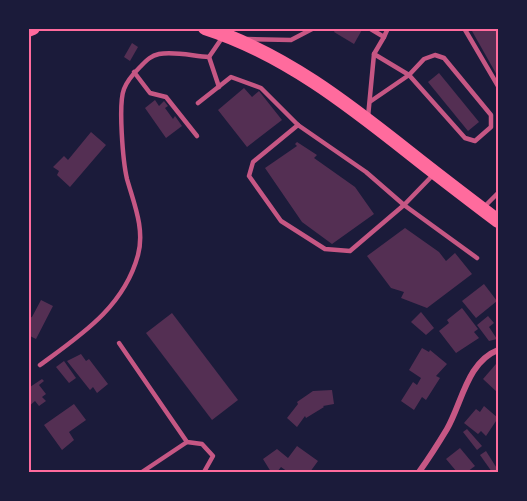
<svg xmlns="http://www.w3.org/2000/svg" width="527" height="501" font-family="Commissioner,sans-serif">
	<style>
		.building { fill: #542f53 }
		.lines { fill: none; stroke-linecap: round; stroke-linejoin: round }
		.service { stroke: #c65784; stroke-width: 4.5 }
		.minor { stroke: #c65784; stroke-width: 6 }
		.primary { stroke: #ff6b9d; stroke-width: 14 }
		.neatline { fill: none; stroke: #ff6b9d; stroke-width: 2 }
	</style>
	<rect width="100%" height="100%" fill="#1b1b3a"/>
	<!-- building -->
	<g class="building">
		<path d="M336 28H363L354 44 334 32Z"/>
		<path d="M476 28H498V77L472 31Z"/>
		<path d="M132 43 138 47 130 61 124 57Z"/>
		<path d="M439 73 479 122 468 131 428 82Z"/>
		<path d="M244 88 252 97 259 91 282 120 247 147 218 110Z"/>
		<path d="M155 100 159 106 164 101 168 106 165 108 173 119 175 116 182 126 166 138 145 108Z"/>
		<path d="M91 132 106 145 70 187 57 175 59 171 53 167 64 156 68 160Z"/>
		<path d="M297 142 317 155 314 158 355 187 374 214 332 244 302 222 265 168 297 146 295 144Z"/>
		<path d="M405 228 439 252 446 261 455 253 472 274 427 308 401 298 404 292 391 288 367 256Z"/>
		<path d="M484 284 497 301 476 318 462 301Z"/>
		<path d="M41 300 53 306 36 339 28 335V318L32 317Z"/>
		<path d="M462 308 478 329 474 332 479 338 456 353 439 331 449 323 447 320Z"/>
		<path d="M421 312 434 328 426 335 411 322Z"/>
		<path d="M172 313 238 400 212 420 146 333Z"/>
		<path d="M488 316 494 323 489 327 497 339 489 341 477 325Z"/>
		<path d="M422 348 429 352 430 350 447 364 436 376 440 378 426 400 422 397 414 410 401 401 413 382 417 385 421 378 409 370Z"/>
		<path d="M81 354 86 361 89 359 108 384 97 393 93 387 90 390 67 361Z"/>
		<path d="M64 361 76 378 69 383 56 367Z"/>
		<path d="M496 364 498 367V393L483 379Z"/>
		<path d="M42 379 44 381 39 385 46 394 42 397 46 401 39 406 35 401 28 407V385L30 387Z"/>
		<path d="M332 390 334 404 323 406 324 407 306 418 305 416 297 427 287 418 298 404 297 402 313 391Z"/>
		<path d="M74 404 86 420 69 432 74 440 62 450 44 425Z"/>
		<path d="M484 406 498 418 486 436 481 431 478 434 464 423 476 409 480 412Z"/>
		<path d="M467 429 482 446 477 450 463 432Z"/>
		<path d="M297 446 318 461 310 472H288L281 467 277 472H271L263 459 277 449 288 458Z"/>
		<path d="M460 448 475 466 467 472H457L446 459Z"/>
		<path d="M486 451 498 470V472H492L480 455Z"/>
	</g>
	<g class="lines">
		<!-- service -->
		<g class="service">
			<path d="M464 28 498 86"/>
			<path d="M384 37 388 28"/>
			<path d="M247 39 291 40 314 28"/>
			<path d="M435 55 444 58 491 115V127L475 141 465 138 409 75 424 59Z"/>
			<path d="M209 57 219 87"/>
			<path d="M134 72 150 93 166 97 197 136"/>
			<path d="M371 101 409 75 374 54"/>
			<path d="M198 103 231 77 261 88 298 125 366 172 404 205 477 258"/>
			<path d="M368 117 374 54 384 37 369 28"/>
			<path d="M298 125 253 162 249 176 281 221 325 249 350 251 404 205 433 175"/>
			<path d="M484 207 498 193"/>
			<path d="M119 343 187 442 202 444 213 456 204 472"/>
			<path d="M40 365C81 335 124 307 138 255 145 229 134 204 127 179 123 162 118 104 124 89 127 81 134 73 140 67 146 61 150 56 159 54 174 51 193 56 209 57L222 38"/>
			<path d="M142 472 187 442"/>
		</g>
		<!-- minor -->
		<path class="minor" d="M419 472C429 458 438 444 447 429 462 403 467 362 498 350"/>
		<!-- primary -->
		<g class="primary">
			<path d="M205 28C283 53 348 104 411 154 440 177 469 199 498 221"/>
			<path d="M28 30 33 28"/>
		</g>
	</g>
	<!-- border -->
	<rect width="527" height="501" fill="none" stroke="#1b1b3a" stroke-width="60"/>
	<rect x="30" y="30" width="467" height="441" class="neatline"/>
</svg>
